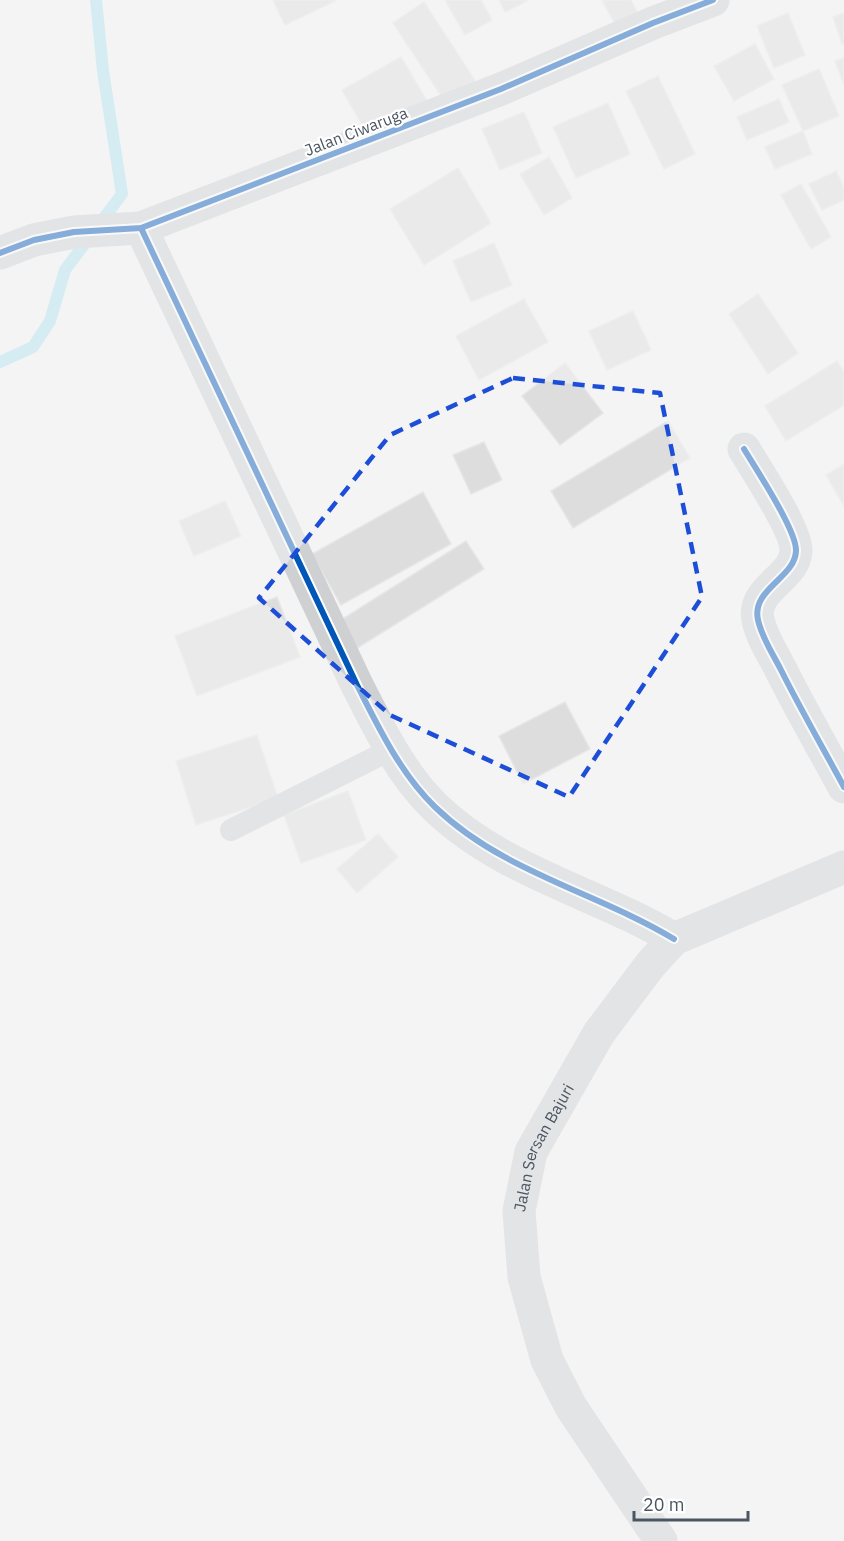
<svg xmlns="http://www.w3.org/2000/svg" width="844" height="1541" font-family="'IBM Plex Sans',sans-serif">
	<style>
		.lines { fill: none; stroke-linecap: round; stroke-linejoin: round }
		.stream { stroke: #aee2f0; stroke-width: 12 }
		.building { fill: #ddddde; stroke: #e5e6e7; stroke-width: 1.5 }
		.service { stroke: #ced0d2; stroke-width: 22 }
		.minor { stroke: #ced0d2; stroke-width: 33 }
		.tertiary { stroke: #ced0d2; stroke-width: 33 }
		.secondary { stroke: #ced0d4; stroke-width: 33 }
		.cycleway-casing { stroke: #fff; stroke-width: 10 }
		.cycleway { stroke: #0057b8; stroke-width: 6 }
		.marked { fill: none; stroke: #1d4ed8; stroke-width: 4.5; stroke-dasharray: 12 8; stroke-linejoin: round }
		.labels { text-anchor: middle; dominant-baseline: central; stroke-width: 4.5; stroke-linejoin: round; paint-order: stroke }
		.street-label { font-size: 16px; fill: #4a5661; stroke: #fff }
	</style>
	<rect width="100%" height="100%" fill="#f4f4f4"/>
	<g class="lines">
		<!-- stream -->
		<path class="stream" d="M0 362 33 347 50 321 65 270 122 194 103 71 96 0"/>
	</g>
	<!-- building -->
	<g class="building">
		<path d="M273 0H337L285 25Z"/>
		<path d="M445 0H481L492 20 465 35Z"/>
		<path d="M499 0H529L505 12Z"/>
		<path d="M602 0H631L640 17 617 28Z"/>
		<path d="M424 2 476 82 445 102 393 23Z"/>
		<path d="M788 13 805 55 774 68 757 26Z"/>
		<path d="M844 13V43L842 44 833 17Z"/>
		<path d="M755 44 774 79 734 101 714 66Z"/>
		<path d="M401 57 427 101 368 135 342 90Z"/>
		<path d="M844 58V85L835 61Z"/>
		<path d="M819 69 839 116 803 131 782 85Z"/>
		<path d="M658 76 695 154 664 169 626 91Z"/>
		<path d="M779 99 789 122 747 140 737 117Z"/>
		<path d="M608 103 630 154 576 178 553 127Z"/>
		<path d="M524 112 542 153 500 170 482 129Z"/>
		<path d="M803 131 812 154 775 169 765 147Z"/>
		<path d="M549 157 572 198 544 215 520 174Z"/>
		<path d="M458 168 491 223 424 265 390 209Z"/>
		<path d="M836 171 844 188V200L822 210 809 184Z"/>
		<path d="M801 184 831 237 811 249 781 195Z"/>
		<path d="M494 243 512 285 471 302 453 261Z"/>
		<path d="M758 294 798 353 768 374 729 314Z"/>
		<path d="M524 299 548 342 479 380 456 336Z"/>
		<path d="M633 311 651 350 607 370 589 331Z"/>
		<path d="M837 361 844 372V405L786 441 765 406Z"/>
		<path d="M565 363 603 413 560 445 522 396Z"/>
		<path d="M668 421 690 458 573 528 551 491Z"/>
		<path d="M484 442 502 480 471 494 453 455Z"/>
		<path d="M844 464V506L826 475Z"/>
		<path d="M423 492 451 544 341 605 312 554Z"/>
		<path d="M225 501 241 536 194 556 179 521Z"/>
		<path d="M466 541 484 569 351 652 333 625Z"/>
		<path d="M277 597 300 657 197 696 175 636Z"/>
		<path d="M565 702 590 749 523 784 499 736Z"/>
		<path d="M257 735 278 798 196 825 176 761Z"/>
		<path d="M348 791 366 840 301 863 284 815Z"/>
		<path d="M378 834 398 857 357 893 337 869Z"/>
	</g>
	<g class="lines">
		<!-- service -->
		<path class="service" d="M231 830 390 750"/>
		<!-- minor -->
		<path class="minor" d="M744 449C756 469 797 531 796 551 795 578 751 589 758 620 762 638 773 654 781 670 801 710 823 748 844 787"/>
		<!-- tertiary -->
		<g class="tertiary">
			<path d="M141 228 357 685C379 728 400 773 435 807 502 872 596 892 674 939"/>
			<path d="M0 253 34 240 74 232 141 228 501 89 653 23 713 0"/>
		</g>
		<!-- secondary -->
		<path class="secondary" id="s1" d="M661 1541 571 1407 547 1360 524 1277 519 1211 531 1152 599 1033 651 964 674 939 844 867"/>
		<defs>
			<g id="cycleway">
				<path d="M141 228 357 685C379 728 400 773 435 807 502 872 596 892 674 939"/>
				<path d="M0 253 34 240 74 232 141 228 501 89 653 23 713 0"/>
				<path d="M744 449C756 469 797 531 796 551 795 578 751 589 758 620 762 638 773 654 781 670 801 710 823 748 844 787"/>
			</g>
		</defs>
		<!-- cycleway casing -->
		<use href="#cycleway" class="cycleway-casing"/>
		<!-- cycleway -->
		<use href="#cycleway" class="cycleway"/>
	</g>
	<!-- marked area -->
	<path d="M0 0H844V1541H0ZM513 378 660 393 702 597 569 797 390 715 259 598 390 435Z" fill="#f4f4f4" fill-opacity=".55" fill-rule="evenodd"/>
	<path class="marked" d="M513 378 660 393 702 597 569 797 390 715 259 598 390 435Z"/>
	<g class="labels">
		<!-- street labels -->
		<g class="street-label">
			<text transform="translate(356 131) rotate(-21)">Jalan Ciwaruga</text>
			<text stroke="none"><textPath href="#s1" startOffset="435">Jalan Sersan Bajuri</textPath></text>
		</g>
	</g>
	<!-- scale -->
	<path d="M634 1511v9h114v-9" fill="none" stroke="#4a5661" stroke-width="3"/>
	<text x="643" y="1511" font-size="18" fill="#4a5661" stroke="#ffffff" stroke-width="4.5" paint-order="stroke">20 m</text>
</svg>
